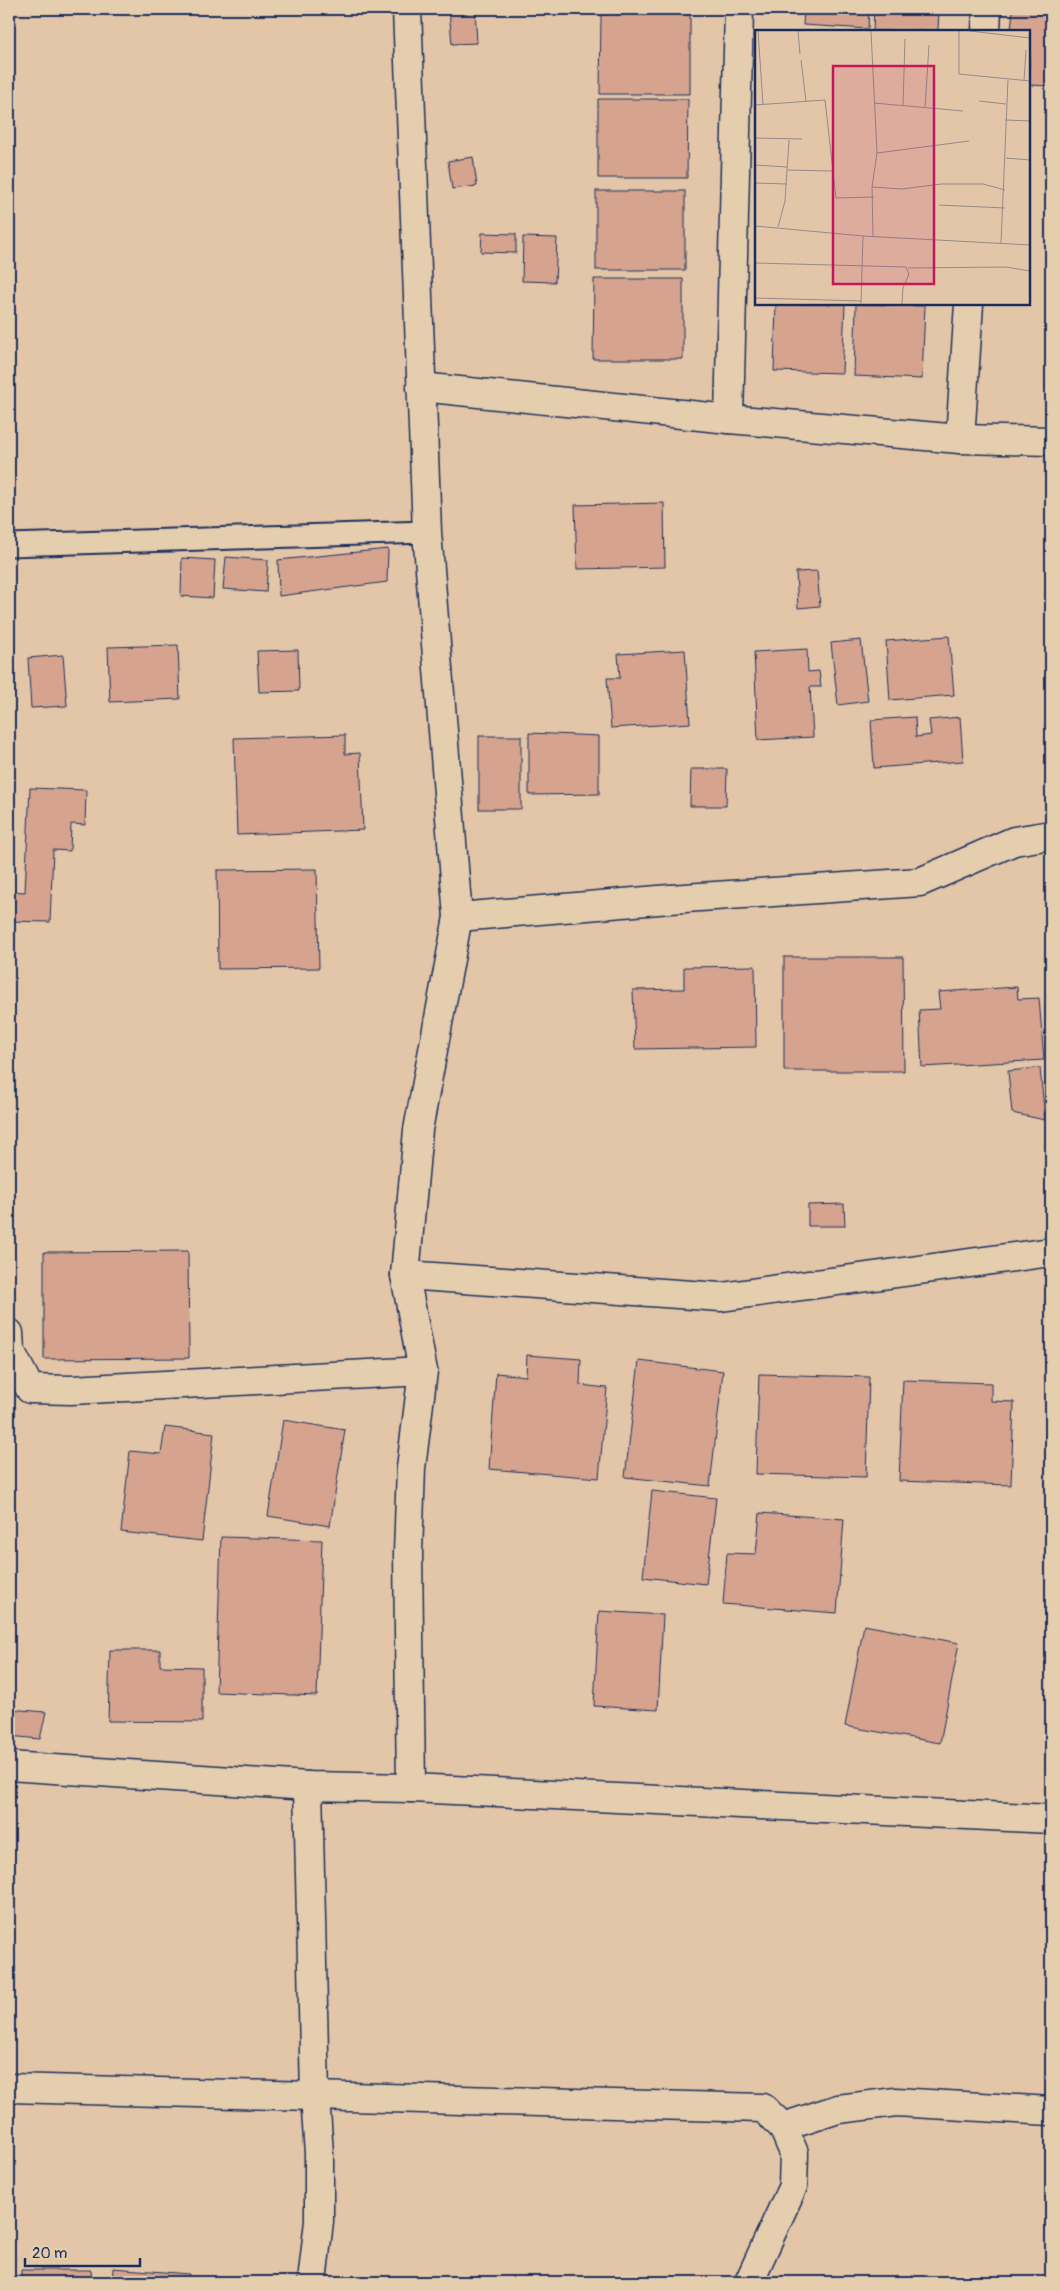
<svg xmlns="http://www.w3.org/2000/svg" width="1060" height="2291" font-family="Pangolin,sans-serif">
	<style>
		.building { fill: #d6a48e; stroke: #1b2f5e }
		.lines { fill: none; stroke-linecap: round; stroke-linejoin: round }
		.service-casing { stroke: #1b2f5e; stroke-width: 25 }
		.minor-casing { stroke: #1b2f5e; stroke-width: 31 }
		.service { stroke: #e5ceae; stroke-width: 21 }
		.minor { stroke: #e5ceae; stroke-width: 28 }
		.inset-road { fill: none; stroke: #938a8a; stroke-width: 1 }
		.view { fill: #c2185b; fill-opacity: 0.15; stroke: #c2185b; stroke-width: 2.5 }
		.inset-edge { fill: none; stroke: #1b2f5e; stroke-width: 2.5 }
	</style>
	<rect width="100%" height="100%" fill="#e3c6a8"/>
	<filter id="ink" filterUnits="userSpaceOnUse"><feTurbulence type="fractalNoise" baseFrequency=".02" numOctaves="2"/><feDisplacementMap in="SourceGraphic" scale="10" xChannelSelector="R" yChannelSelector="G"/><feConvolveMatrix kernelMatrix="1 2 1 2 8 2 1 2 1" color-interpolation-filters="sRGB"/></filter>
	<g filter="url(#ink)">
		<!-- building -->
		<g class="building">
			<path d="M449 9H475L477 43 452 44Z"/>
			<path d="M804 9H869L868 29 803 25Z"/>
			<path d="M874 9H939L938 31H873Z"/>
			<path d="M1013 9H1051V86L1029 85V31H1011Z"/>
			<path d="M601 14H690V94H600Z"/>
			<path d="M598 99H688L687 178H598Z"/>
			<path d="M473 157 477 186 452 189 448 161Z"/>
			<rect x="596" y="191" width="89" height="79"/>
			<path d="M482 233 516 234V253L481 252Z"/>
			<path d="M523 237 557 238 555 282 522 281Z"/>
			<path d="M594 279H683V359H593Z"/>
			<path d="M776 304H845L842 373 774 371Z"/>
			<path d="M856 304 925 306 922 379 854 376Z"/>
			<path d="M664 503 665 567 577 569 575 505Z"/>
			<path d="M388 549 387 582 279 596 278 560Z"/>
			<path d="M226 557 268 560 266 592 223 589Z"/>
			<path d="M182 558 215 560 213 598 181 596Z"/>
			<path d="M817 571 820 606 798 608 796 572Z"/>
			<path d="M949 636 954 695 890 700 886 641Z"/>
			<path d="M861 640 868 701 838 705 831 643Z"/>
			<path d="M178 645 180 699 110 702 108 647Z"/>
			<path d="M807 649 808 672 819 671 821 687H810L813 737 758 740 754 652Z"/>
			<path d="M298 650 299 691 259 692 257 651Z"/>
			<path d="M685 650 690 723 611 728 607 678H620L618 654Z"/>
			<path d="M63 655 67 706 31 708 28 658Z"/>
			<path d="M915 717 916 737 931 735 929 720 960 717 963 761 874 768 871 720Z"/>
			<path d="M529 733 599 736V794L529 795Z"/>
			<path d="M345 735V754L360 753 363 830 237 835 234 738Z"/>
			<rect x="479" y="736" width="42" height="73"/>
			<path d="M691 769H727L726 806H690Z"/>
			<path d="M30 788 86 790 85 825 71 824 70 851 53 850 50 922 9 921V891L25 892Z"/>
			<path d="M317 869 319 968 218 969 217 870Z"/>
			<path d="M784 957H903L904 1071H784Z"/>
			<path d="M755 966 756 1047 635 1049 633 990 684 989V967Z"/>
			<path d="M1017 987 1018 999 1039 998 1044 1060 922 1067 919 1010 940 1009 938 992Z"/>
			<path d="M1040 1068 1045 1120 1012 1113 1008 1071Z"/>
			<path d="M844 1204 845 1226H808V1205Z"/>
			<path d="M188 1251 189 1358 44 1359V1252Z"/>
			<path d="M527 1355 581 1359 580 1385 607 1388 599 1478 489 1469 496 1373 526 1376Z"/>
			<path d="M639 1361 723 1371 710 1486 625 1477Z"/>
			<path d="M759 1374 869 1377 866 1477 756 1474Z"/>
			<path d="M903 1380 991 1383V1401L1014 1402 1011 1485 899 1481Z"/>
			<path d="M283 1420 345 1430 330 1526 268 1516Z"/>
			<path d="M165 1427 214 1433 202 1541 121 1532 130 1451 161 1454Z"/>
			<path d="M652 1491 716 1498 706 1584 643 1577Z"/>
			<path d="M760 1513 844 1519 837 1613 723 1604 727 1553 756 1554Z"/>
			<path d="M221 1537 322 1540 317 1696 216 1692Z"/>
			<path d="M599 1611 663 1615 658 1710 594 1706Z"/>
			<path d="M864 1625 959 1643 940 1743 845 1726Z"/>
			<path d="M110 1650H160V1666L202 1667V1722L108 1721Z"/>
			<path d="M9 1709 46 1712 40 1739 9 1736Z"/>
			<path d="M113 2268 189 2274 188 2282H112Z"/>
			<path d="M21 2270H91L92 2282H21Z"/>
		</g>
		<g class="lines">
			<defs>
				<path id="service" d="M9 545 427 532"/>
				<g id="minor">
					<path d="M407 9 427 532 458 917 418 1130 405 1275 423 1371 411 1468 408 1553 411 1788"/>
					<path d="M986 31 987 9"/>
					<path d="M421 387 729 419 960 439 1051 441"/>
					<path d="M729 419 739 9"/>
					<path d="M960 439 969 304"/>
					<path d="M458 917 670 899 920 882 1014 841 1051 835"/>
					<path d="M405 1275 721 1297 1051 1252"/>
					<path d="M9 1333 10 1350 30 1389 71 1390 423 1371"/>
					<path d="M9 1766 308 1786 411 1788 1051 1819"/>
					<path d="M308 1786 315 2096 319 2154V2221L312 2282"/>
					<path d="M9 2088 763 2108 783 2127 794 2153 793 2186 749 2282"/>
					<path d="M783 2127 838 2109 896 2102 1051 2111"/>
				</g>
			</defs>
			<!-- service casing -->
			<use href="#service" class="service-casing"/>
			<!-- minor casing -->
			<use href="#minor" class="minor-casing"/>
			<!-- service -->
			<use href="#service" class="service"/>
			<!-- minor -->
			<use href="#minor" class="minor"/>
		</g>
	</g>
	<!-- overview -->
	<g transform="translate(755 30)">
		<rect width="275" height="275" fill="#e3c6a8"/>
		<path class="inset-road" d="M3 1 8 74M43 1 45 24M116 1 122 123 117 157 118 206M204 1V44L275 51M215 1 275 8M46 30 51 71M269 51 271 20M224 71 251 74M119 73 208 81M0 75 70 70 81 168 119 167M148 76 150 9M170 78 174 15M250 90 275 91M0 108 47 109M122 123 214 111M251 128 275 130M0 135 32 137M33 140 77 141M0 153 32 154M117 157 147 159 186 154H228L250 160M184 175 250 178M0 196 108 206 275 215M23 197 30 171 34 110M246 213 253 50M0 233 151 237 154 244 148 258 147 274M153 238 251 237 275 241M0 268 106 271M106 273 108 206"/>
		<path class="view" d="M78 36H179V254H78Z"/>
		<rect width="275" height="275" class="inset-edge"/>
	</g>
	<!-- margin -->
	<rect width="1060" height="2291" fill="none" stroke="#e5ceae" stroke-width="30"/>
	<rect x="15" y="15" width="1030" height="2261" fill="none" stroke="#1b2f5e" stroke-width="2" filter="url(#ink)"/>
	<!-- scale -->
	<path d="M25 2258v8h115v-8" fill="none" stroke="#1b2f5e" stroke-width="2.5"/>
	<text x="32" y="2258" font-size="15" fill="#1b2f5e" stroke="#e5ceae" stroke-width="4" paint-order="stroke">20 m</text>
</svg>
